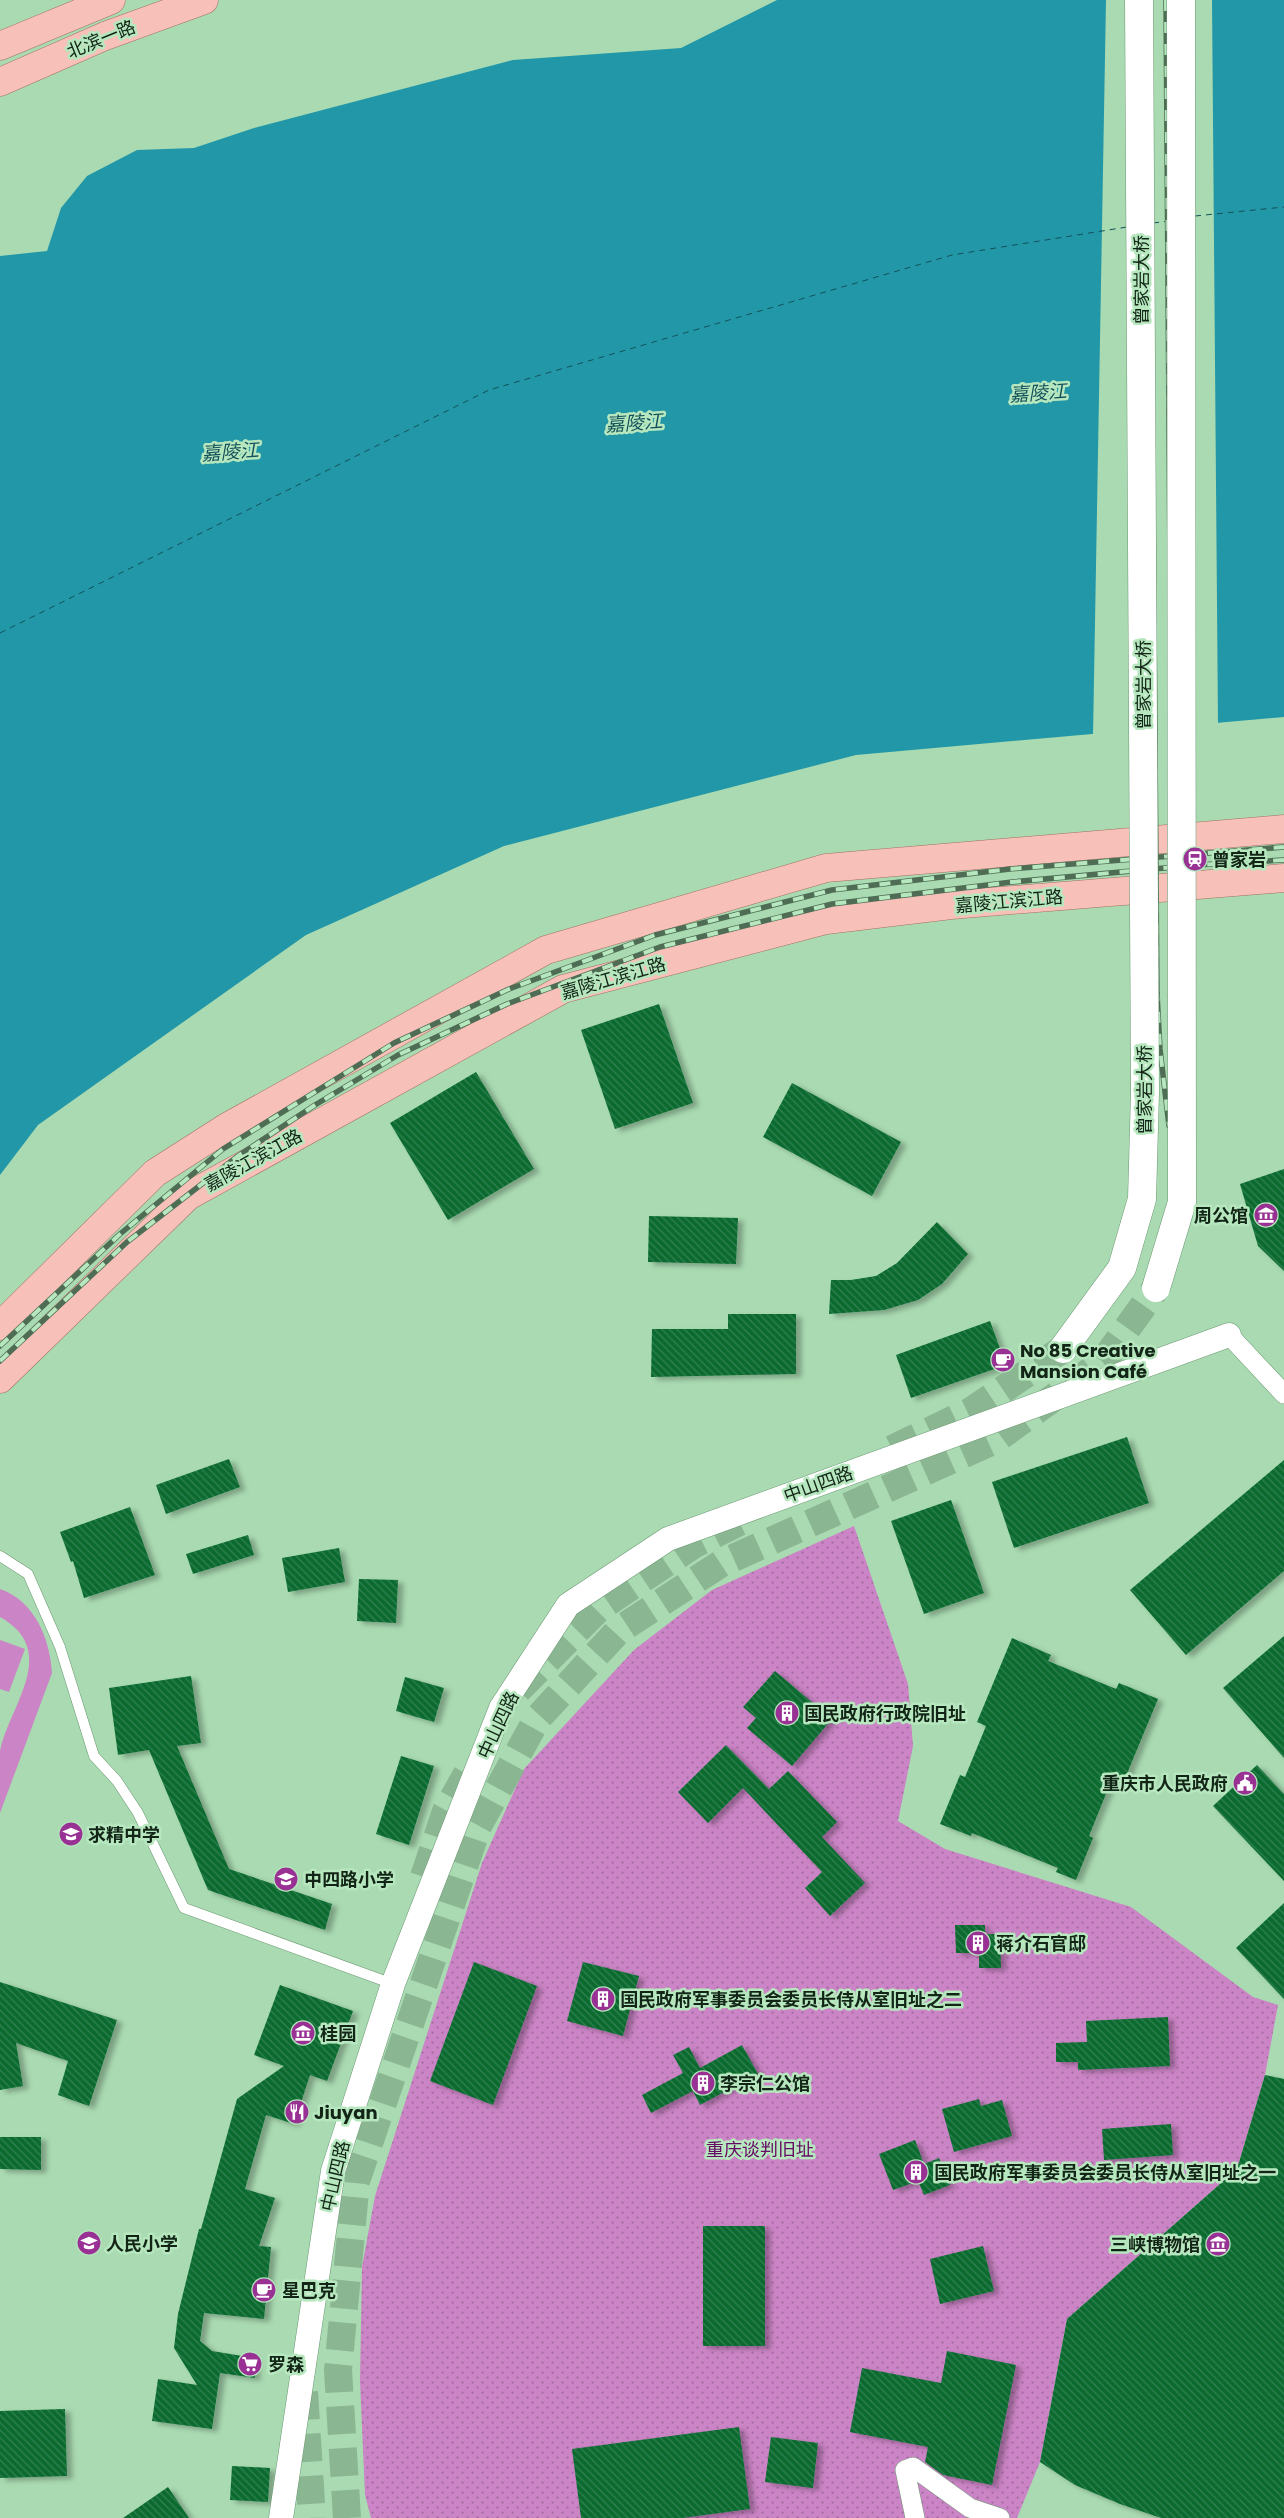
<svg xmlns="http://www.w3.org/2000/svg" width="1284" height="2518" font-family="Poppins,'Noto Sans SC',sans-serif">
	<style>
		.grass { fill: #cb84c5 }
		.park { fill: url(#park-dots) }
		.water { fill: #2297a8 }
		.pier { fill: #a9dab1 }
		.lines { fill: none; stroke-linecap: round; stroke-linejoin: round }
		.ferry { stroke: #13515a; stroke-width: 1; stroke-dasharray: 6 5; stroke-linecap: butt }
		.building { fill: url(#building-back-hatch); filter: url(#shadow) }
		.secondary-tunnel { stroke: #8bb692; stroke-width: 28; stroke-dasharray: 28 14; stroke-linecap: butt }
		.service-casing { stroke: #6a9872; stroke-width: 11 }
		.minor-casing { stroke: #6a9872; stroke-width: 20 }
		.tertiary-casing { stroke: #6a9872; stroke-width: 25 }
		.primary-casing { stroke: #a37061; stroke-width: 29 }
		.service { stroke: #fff; stroke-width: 10 }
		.minor { stroke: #fff; stroke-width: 19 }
		.tertiary { stroke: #fff; stroke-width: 24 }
		.primary { stroke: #f7c1b9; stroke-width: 28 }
		.rail-casing { stroke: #4e6d54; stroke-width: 5.5 }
		.rail { stroke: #b6e7be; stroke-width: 4; stroke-dasharray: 11; stroke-linecap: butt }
		.secondary-bridge-casing { stroke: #6a9872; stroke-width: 29; stroke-linecap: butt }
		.secondary-bridge { stroke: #fff; stroke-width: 28 }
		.labels { text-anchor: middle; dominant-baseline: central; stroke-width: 5; stroke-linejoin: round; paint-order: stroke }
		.street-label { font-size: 18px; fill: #122516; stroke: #b6e7be }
		.poi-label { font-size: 18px; font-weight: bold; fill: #122516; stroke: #b6e7be; text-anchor: start }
		.park-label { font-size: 18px; fill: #660b63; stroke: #b6e7be }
		.water-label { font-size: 19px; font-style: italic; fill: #13515a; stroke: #b6e7be }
	</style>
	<defs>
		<pattern id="park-dots" width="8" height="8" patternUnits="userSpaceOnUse" patternTransform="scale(1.25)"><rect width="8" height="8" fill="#cb84c5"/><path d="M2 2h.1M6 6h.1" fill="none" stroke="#a36c9f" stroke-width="1.8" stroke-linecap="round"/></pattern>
		<pattern id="building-back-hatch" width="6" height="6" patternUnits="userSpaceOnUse" patternTransform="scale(1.25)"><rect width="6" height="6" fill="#086b2f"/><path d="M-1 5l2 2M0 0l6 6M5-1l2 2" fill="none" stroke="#348052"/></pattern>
		<filter id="shadow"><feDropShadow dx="5.5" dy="3" stdDeviation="2.5" flood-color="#0004"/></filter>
	</defs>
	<rect width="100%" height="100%" fill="#a9dab1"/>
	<!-- grass -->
	<g class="grass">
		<path d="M0 1589C35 1601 50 1639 52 1673L0 1813C0 1793 0 1770 0 1751 9 1706 61 1651 0 1617Z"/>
		<path d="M0 1640 25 1649 9 1692 0 1689Z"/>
	</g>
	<!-- park -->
	<path class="park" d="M854 1526 908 1684 913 1746 898 1821 945 1849 1131 1907 1253 1997 1278 2005 1265 2075 1237 2169 1067 2319 1040 2462 1017 2518H371L365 2495 360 2381 362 2267 375 2196 482 1863 524 1769 634 1650 712 1590Z"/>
	<!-- water -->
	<path class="water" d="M777 0H1284V717L856 755 504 846 306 935 38 1125 0 1175V256L47 251 61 208 87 176 137 150 194 148 254 128 513 60 681 48Z"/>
	<!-- pier -->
	<path class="pier" d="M1106 0H1212L1218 725 1093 736Z"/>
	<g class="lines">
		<!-- ferry -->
		<g class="ferry">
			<path d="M1195 216 1284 207"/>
			<path d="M1153 223 1169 221"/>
			<path d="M0 633 489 390 952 255 1127 227"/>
		</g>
	</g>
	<!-- building -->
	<g class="building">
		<path d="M659 1004 693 1103 615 1129 581 1030Z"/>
		<path d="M476 1072 534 1169 448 1220 390 1123Z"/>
		<path d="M792 1083 901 1142 872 1196 763 1137Z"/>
		<path d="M1284 1169V1271L1258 1246 1240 1184Z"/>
		<path d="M649 1216 738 1218 736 1264 648 1262Z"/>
		<path d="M937 1222 968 1254 942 1284 918 1300 884 1310 829 1314 831 1280H851L876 1276 897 1263Z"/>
		<path d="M728 1314H796V1374L651 1377 652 1329H728Z"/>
		<path d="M990 1321 1006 1365 911 1398 896 1355Z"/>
		<path d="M1127 1437 1149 1503 1014 1548 992 1482Z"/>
		<path d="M229 1459 240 1487 166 1514 156 1485Z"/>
		<path d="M1284 1460V1571L1186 1655 1130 1590Z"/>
		<path d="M951 1500 984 1593 924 1614 891 1521Z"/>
		<path d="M130 1507 155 1575 84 1598 73 1561 71 1562 60 1532Z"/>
		<path d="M248 1535 254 1555 193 1574 186 1554Z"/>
		<path d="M339 1548 345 1582 288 1592 282 1558Z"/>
		<path d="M359 1579 398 1580 396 1623 357 1621Z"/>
		<path d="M1284 1636V1758L1223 1688Z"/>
		<path d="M1012 1638 1051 1655 1048 1661 1116 1689 1119 1683 1158 1699 1121 1788 1110 1784 1089 1836 1093 1838 1076 1880 1056 1872 1058 1868 972 1833 971 1836 940 1824 960 1775 965 1777 986 1726 977 1722Z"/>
		<path d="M775 1671 832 1719 792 1766 747 1728 756 1718 743 1707Z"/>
		<path d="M191 1676 201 1743 177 1746 229 1869 332 1904 325 1930 208 1890 149 1750 118 1755 109 1688Z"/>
		<path d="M405 1677 444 1688 434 1722 396 1711Z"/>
		<path d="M726 1745 769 1789 788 1771 837 1822 822 1837 865 1883 830 1916 805 1888 822 1872 743 1788 708 1823 678 1792Z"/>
		<path d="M401 1756 434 1766 409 1845 376 1834Z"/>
		<path d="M1257 1765 1284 1794V1881L1213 1806Z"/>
		<path d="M1284 1903V1999L1236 1948Z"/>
		<path d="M955 1925H985V1934H1000L1001 1968H979V1953H956Z"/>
		<path d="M474 1962 537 1986 493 2105 430 2081Z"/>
		<path d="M583 1962 639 1976 623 2036 567 2021Z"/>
		<path d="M0 1982 117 2020 89 2106 58 2095 68 2061 16 2043 23 2086 0 2090Z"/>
		<path d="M280 1985 353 2011 327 2081 310 2075 294 2124 266 2115 245 2189 275 2198 259 2246 271 2247 264 2319 204 2313 200 2341 212 2351 254 2358 255 2378 220 2373 212 2429 152 2421 158 2379 197 2385 174 2348 178 2314 199 2229H201L237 2099 284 2066 254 2055Z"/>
		<path d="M1168 2017 1170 2066 1078 2070V2062H1056V2043L1087 2042 1086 2021Z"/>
		<path d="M742 2045 758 2074 700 2105 693 2091 651 2113 642 2095 683 2073 673 2055 689 2047 700 2068Z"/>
		<path d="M1265 2075 1284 2079V2518H1161L1120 2504 1075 2485 1040 2462 1067 2319 1237 2169Z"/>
		<path d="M979 2099 981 2106 1002 2100 1012 2136 954 2152 942 2109Z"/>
		<path d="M1171 2124 1173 2155 1104 2160 1102 2129Z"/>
		<path d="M0 2137H41V2170L0 2169Z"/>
		<path d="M915 2140 924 2164 939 2158 950 2185 924 2195 918 2181 893 2190 879 2154Z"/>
		<rect x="703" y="2226" width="62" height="120"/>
		<path d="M983 2246 994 2291 940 2304 930 2259Z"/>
		<path d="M947 2351 1016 2365 992 2485 943 2475 925 2462 928 2447 850 2432 862 2368 941 2383Z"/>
		<path d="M65 2409 67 2476 0 2478V2411Z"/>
		<path d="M739 2427 750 2509 682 2518H581L572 2449Z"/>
		<path d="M771 2437 818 2443 813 2488 765 2482Z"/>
		<path d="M232 2466 270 2468 268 2502 230 2500Z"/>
		<path d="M168 2487 189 2518H123Z"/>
	</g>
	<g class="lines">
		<!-- secondary-tunnel -->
		<g class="secondary-tunnel">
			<path d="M892 1449 971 1411 1063 1349"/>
			<path d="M518 1690 599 1608 693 1545 743 1520"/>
			<path d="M424 1877 446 1811 471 1767"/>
			<path d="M304 2392 312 2518"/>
			<path d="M347 2518 338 2370 356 2181 478 1826 537 1719 619 1630 722 1563 995 1440 1103 1362 1156 1288"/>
		</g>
		<defs>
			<path id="service" d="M0 1556 28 1574 60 1647 94 1756 117 1781 138 1813 184 1908 393 1984"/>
			<g id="minor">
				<path d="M1229 1335 1284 1394"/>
				<path d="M915 2518 905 2470 913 2467 970 2508 1000 2518"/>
			</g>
			<path id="tertiary" d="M281 2518 333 2171 393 1984 501 1708 568 1605 668 1539 1229 1335"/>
			<g id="primary">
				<path d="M0 46 111 0"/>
				<path d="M0 82 105 36 204 0"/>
				<path d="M0 1326 155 1173 227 1127 546 950 826 868 1284 829"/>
				<path d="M0 1379 188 1196 563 989 826 920 951 905 1284 878"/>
			</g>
		</defs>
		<!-- service casing -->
		<use href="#service" class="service-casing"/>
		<!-- minor casing -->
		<use href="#minor" class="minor-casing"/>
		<!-- tertiary casing -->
		<use href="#tertiary" class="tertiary-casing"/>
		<!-- primary casing -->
		<use href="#primary" class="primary-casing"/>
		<!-- service -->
		<use href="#service" class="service"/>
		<!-- minor -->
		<use href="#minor" class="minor"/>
		<!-- tertiary -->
		<use href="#tertiary" class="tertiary"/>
		<!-- primary -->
		<use href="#primary" class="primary"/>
		<defs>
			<g id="rail">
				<path d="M1149 0 1157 993 1160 1049 1169 1126"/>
				<path d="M1166 0 1173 992 1176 1047 1186 1130"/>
				<path d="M0 1346 120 1234 223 1149 394 1043 509 989 655 935 832 890 1010 869 1284 847"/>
				<path d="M0 1361 127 1242 238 1156 315 1105 398 1055 507 1004 660 947 832 904 1012 882 1197 865 1284 860"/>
			</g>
		</defs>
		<!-- rail casing -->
		<use href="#rail" class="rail-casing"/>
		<!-- rail -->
		<use href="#rail" class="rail"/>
		<defs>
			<g id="secondary-bridge">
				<path d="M1156 1288 1182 1202 1181 0"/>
				<path d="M1063 1349 1122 1268 1142 1199 1145 1092 1139 0"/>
			</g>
		</defs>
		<!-- secondary-bridge casing -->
		<use href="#secondary-bridge" class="secondary-bridge-casing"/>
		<!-- secondary-bridge -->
		<use href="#secondary-bridge" class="secondary-bridge"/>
	</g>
	<!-- icons -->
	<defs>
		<symbol id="station-disc" viewBox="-11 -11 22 22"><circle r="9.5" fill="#993195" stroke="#b6e7be"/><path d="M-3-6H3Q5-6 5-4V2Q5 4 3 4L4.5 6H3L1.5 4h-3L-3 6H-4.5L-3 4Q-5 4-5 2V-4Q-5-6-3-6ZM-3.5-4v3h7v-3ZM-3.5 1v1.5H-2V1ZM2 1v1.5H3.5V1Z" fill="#fff"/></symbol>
		<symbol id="museum-disc" viewBox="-11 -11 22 22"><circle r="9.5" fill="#993195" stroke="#b6e7be"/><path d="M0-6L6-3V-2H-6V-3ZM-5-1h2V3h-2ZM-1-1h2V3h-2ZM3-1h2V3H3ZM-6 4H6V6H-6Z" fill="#fff"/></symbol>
		<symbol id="cafe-disc" viewBox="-11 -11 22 22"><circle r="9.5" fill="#993195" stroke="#b6e7be"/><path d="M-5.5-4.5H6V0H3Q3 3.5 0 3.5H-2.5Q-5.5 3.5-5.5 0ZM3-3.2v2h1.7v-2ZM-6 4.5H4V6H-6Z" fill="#fff"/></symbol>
		<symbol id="building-disc" viewBox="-11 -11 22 22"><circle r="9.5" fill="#993195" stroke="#b6e7be"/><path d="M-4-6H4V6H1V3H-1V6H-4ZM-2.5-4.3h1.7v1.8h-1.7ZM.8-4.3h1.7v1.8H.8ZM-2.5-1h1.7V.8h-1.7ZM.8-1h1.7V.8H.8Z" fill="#fff"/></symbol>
		<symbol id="civic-disc" viewBox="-11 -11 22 22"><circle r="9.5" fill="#993195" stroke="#b6e7be"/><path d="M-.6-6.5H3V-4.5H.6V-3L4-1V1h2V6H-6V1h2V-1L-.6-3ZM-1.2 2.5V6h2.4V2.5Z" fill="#fff"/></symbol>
		<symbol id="school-disc" viewBox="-11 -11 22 22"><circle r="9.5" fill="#993195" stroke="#b6e7be"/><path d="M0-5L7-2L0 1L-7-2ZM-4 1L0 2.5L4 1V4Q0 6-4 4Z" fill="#fff"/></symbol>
		<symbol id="restaurant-disc" viewBox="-11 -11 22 22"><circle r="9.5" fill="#993195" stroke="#b6e7be"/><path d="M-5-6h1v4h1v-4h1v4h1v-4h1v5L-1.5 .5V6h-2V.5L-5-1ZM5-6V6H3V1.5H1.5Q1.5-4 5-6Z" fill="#fff"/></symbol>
		<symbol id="supermarket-disc" viewBox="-11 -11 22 22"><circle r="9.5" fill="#993195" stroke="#b6e7be"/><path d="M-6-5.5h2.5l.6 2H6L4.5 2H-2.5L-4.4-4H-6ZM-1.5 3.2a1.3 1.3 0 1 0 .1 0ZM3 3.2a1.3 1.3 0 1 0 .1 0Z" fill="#fff"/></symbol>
	</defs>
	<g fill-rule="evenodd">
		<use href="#station-disc" x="1181" y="845" width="28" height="28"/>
		<use href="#museum-disc" x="1252" y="1201" width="28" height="28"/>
		<use href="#cafe-disc" x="989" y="1346" width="28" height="28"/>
		<use href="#building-disc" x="773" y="1699" width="28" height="28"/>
		<use href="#civic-disc" x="1231" y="1769" width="28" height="28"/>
		<use href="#school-disc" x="57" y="1820" width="28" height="28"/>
		<use href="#school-disc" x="272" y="1865" width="28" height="28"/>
		<use href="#building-disc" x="964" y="1929" width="28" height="28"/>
		<use href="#building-disc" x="589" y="1985" width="28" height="28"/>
		<use href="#museum-disc" x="289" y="2019" width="28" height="28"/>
		<use href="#building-disc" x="689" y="2069" width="28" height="28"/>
		<use href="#restaurant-disc" x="283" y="2098" width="28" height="28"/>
		<use href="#building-disc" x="902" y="2158" width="28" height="28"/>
		<use href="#school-disc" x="75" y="2229" width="28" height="28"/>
		<use href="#museum-disc" x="1204" y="2230" width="28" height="28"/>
		<use href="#cafe-disc" x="250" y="2276" width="28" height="28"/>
		<use href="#supermarket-disc" x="236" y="2350" width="28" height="28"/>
	</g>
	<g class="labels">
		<!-- street labels -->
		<g class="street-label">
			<text transform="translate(101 39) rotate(-22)">北滨一路</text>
			<text transform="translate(1141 280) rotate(-90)">曾家岩大桥</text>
			<text transform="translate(1143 685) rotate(-90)">曾家岩大桥</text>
			<text transform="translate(1009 901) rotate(-5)">嘉陵江滨江路</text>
			<text transform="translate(613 978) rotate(-16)">嘉陵江滨江路</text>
			<text transform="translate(1144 1090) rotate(-90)">曾家岩大桥</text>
			<text transform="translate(253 1160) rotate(-29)">嘉陵江滨江路</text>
			<text transform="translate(818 1484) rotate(-20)">中山四路</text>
			<text transform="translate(498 1725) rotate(-65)">中山四路</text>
			<text transform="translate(335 2176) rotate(-77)">中山四路</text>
		</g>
		<!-- poi labels -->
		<g class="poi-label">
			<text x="1212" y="859">曾家岩</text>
			<text x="1248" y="1215" text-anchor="end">周公馆</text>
			<text x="1020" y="1350">No 85 Creative<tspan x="1020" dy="21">Mansion Café</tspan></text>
			<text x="804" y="1713">国民政府行政院旧址</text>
			<text x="1228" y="1783" text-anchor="end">重庆市人民政府</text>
			<text x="88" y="1834">求精中学</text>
			<text x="304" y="1879">中四路小学</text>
			<text x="996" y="1943">蒋介石官邸</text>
			<text x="620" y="1999">国民政府军事委员会委员长侍从室旧址之二</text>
			<text x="320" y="2033">桂园</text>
			<text x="720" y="2083">李宗仁公馆</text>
			<text x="314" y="2112">Jiuyan</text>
			<text x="934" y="2172">国民政府军事委员会委员长侍从室旧址之一</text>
			<text x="106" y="2243">人民小学</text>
			<text x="1200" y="2244" text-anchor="end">三峡博物馆</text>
			<text x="282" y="2290">星巴克</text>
			<text x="268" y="2364">罗森</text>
		</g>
		<!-- park labels -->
		<g class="park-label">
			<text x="760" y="2149">重庆谈判旧址</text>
		</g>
		<!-- water labels -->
		<g class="water-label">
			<text transform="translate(1038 393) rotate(-4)">嘉陵江</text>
			<text transform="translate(634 423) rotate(-4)">嘉陵江</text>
			<text transform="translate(230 452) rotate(-4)">嘉陵江</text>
		</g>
	</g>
</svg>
